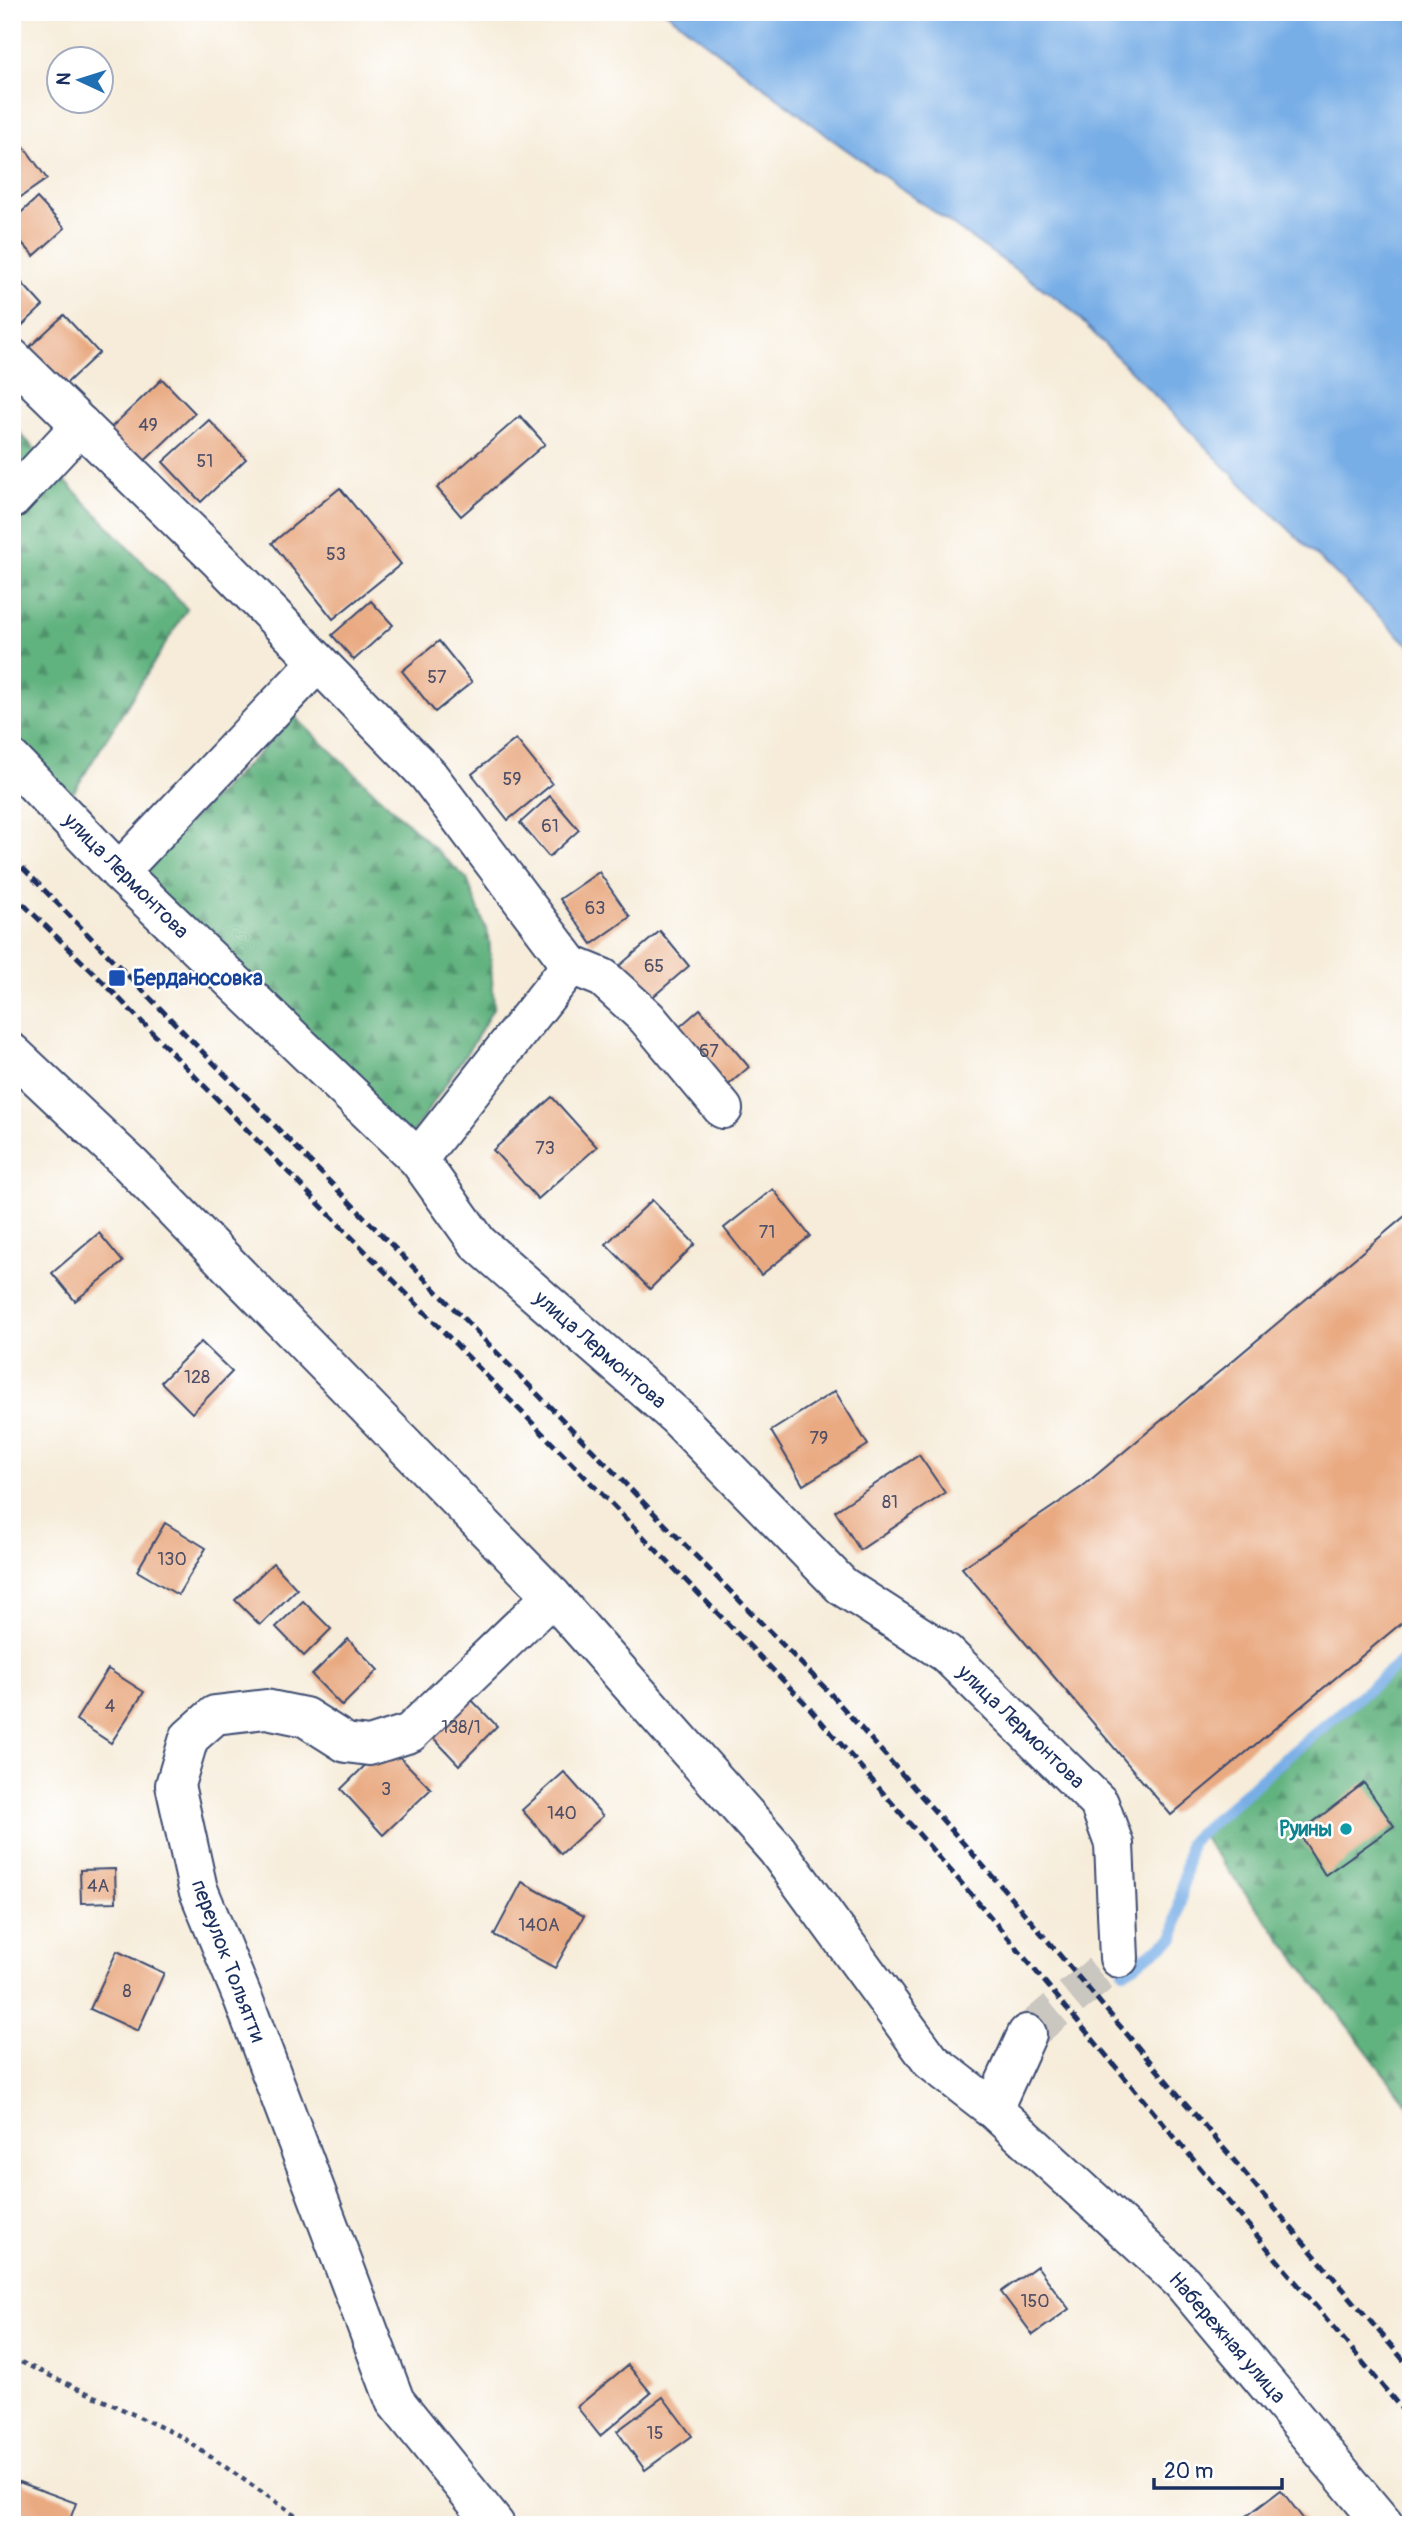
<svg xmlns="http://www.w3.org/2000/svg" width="1423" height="2537" font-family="Pangolin,sans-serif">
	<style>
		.forest { fill: url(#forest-firs); stroke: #3e706e; stroke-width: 2 }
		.water { fill: #78aee6; stroke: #4a6ea2; stroke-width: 2 }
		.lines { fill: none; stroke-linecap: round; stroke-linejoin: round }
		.stream { stroke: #78aee6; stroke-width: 12 }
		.building { fill: #e9aa82 }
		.minor-tunnel { stroke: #cac6c0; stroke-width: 38; stroke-dasharray: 38 19; stroke-linecap: butt }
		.minor-casing { stroke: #3c4b70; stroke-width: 42 }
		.path { stroke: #3c4b70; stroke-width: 4.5; stroke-dasharray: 5 5; stroke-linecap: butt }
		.minor { stroke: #fff; stroke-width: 38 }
		.rail { stroke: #1b2f5e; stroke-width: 5; stroke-dasharray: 10 5; stroke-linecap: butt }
		.transit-dot { fill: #1a4fb4; stroke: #fff; stroke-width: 2.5 }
		.culture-dot { fill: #0f9aa8; stroke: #fff; stroke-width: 2.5 }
		.labels { text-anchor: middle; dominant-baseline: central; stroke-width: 5; stroke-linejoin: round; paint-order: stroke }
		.number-label { font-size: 18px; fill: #4e4e67 }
		.street-label { font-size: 21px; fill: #1b2f5e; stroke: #fff }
		.transit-label { font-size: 21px; font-weight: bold; fill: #164399; stroke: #fff; text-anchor: start }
		.culture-label { font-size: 21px; font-weight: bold; fill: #0d838f; stroke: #fff; text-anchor: end }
	</style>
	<defs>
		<pattern id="forest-firs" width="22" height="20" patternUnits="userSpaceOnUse" patternTransform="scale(1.75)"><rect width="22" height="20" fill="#60b27e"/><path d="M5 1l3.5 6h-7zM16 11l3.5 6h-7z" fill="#4e916a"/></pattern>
	</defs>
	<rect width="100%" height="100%" fill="#fff"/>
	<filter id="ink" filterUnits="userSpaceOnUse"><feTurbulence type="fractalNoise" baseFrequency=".0143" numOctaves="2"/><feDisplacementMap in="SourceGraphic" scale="14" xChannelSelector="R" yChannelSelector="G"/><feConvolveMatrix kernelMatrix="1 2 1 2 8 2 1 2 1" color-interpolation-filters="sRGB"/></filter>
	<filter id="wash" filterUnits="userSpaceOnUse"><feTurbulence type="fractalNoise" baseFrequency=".00686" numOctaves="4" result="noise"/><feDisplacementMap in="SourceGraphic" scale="28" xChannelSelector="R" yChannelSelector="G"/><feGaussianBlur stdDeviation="1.57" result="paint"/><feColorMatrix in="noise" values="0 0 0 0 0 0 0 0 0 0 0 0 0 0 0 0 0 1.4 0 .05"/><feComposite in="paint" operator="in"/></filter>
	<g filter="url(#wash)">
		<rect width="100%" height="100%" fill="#f6ecd9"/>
		<!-- forest -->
		<g class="forest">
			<path d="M12 425 187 609 71 796 12 757Z"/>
			<path d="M295 717 467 879 489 937 494 1007 474 1042 410 1137 138 873Z"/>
			<path d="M1411 1660V2109L1201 1835Z"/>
		</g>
		<!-- water -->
		<path class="water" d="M666 12H1411V647L1246 488 1066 305 837 143Z"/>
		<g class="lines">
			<!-- stream -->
			<path class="stream" d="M1124 1971 1174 1938 1190 1842 1276 1766 1411 1654"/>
		</g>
		<g id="blocks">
			<!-- building -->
			<g class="building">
				<path d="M23 145 47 179 12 203V153Z"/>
				<path d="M37 198 65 228 34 256 12 232V221Z"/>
				<path d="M12 272 43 306 12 335Z"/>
				<path d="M64 315 99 353 58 391 23 353Z"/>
				<path d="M162 379 195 413 134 471 101 437Z"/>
				<path d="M520 416 545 444 461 516 437 488Z"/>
				<path d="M209 420 246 459 201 502 163 462Z"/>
				<path d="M340 488 401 564 333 619 272 543Z"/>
				<path d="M371 601 393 625 354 660 332 635Z"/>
				<path d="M439 641 472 682 435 712 402 671Z"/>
				<path d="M516 739 552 784 508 820 472 774Z"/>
				<path d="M550 796 579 830 549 857 520 823Z"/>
				<path d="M599 872 630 917 592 944 560 899Z"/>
				<path d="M660 931 689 966 648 1001 619 966Z"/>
				<path d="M700 1009 749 1067 718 1094 669 1036Z"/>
				<path d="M552 1097 597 1147 538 1199 493 1150Z"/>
				<path d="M773 1189 810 1236 761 1275 724 1228Z"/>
				<path d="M652 1200 695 1244 650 1289 606 1244Z"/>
				<path d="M1411 1211V1615L1171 1815 962 1568 1082 1487Z"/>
				<path d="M99 1233 123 1262 75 1301 52 1273Z"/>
				<path d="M201 1342 232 1372 192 1413 161 1382Z"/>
				<path d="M835 1391 868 1445 803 1485 771 1431Z"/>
				<path d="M919 1455 945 1493 860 1550 835 1511Z"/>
				<path d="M165 1523 206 1548 178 1595 137 1571Z"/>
				<path d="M273 1563 297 1589 260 1625 235 1600Z"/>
				<path d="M303 1601 331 1629 304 1656 276 1627Z"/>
				<path d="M348 1639 378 1670 342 1706 312 1675Z"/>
				<path d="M108 1669 144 1692 111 1743 76 1720Z"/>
				<path d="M462 1690 497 1726 459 1765 424 1728Z"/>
				<path d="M387 1744 431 1789 383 1835 341 1789Z"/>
				<path d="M564 1772 603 1816 561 1854 522 1810Z"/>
				<path d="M1364 1783 1394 1826 1325 1875 1299 1833Z"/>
				<path d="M115 1869 116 1902 81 1903 80 1870Z"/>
				<path d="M522 1882 584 1916 555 1968 494 1935Z"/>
				<path d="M117 1951 164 1973 138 2031 90 2009Z"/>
				<path d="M1037 2266 1069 2309 1033 2335 1001 2292Z"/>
				<path d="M628 2365 651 2393 600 2436 577 2407Z"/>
				<path d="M663 2397 692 2436 645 2470 617 2431Z"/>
				<path d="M19 2482 76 2503 68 2525H12V2499Z"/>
				<path d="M1281 2490 1308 2525H1235Z"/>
			</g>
		</g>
	</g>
	<g filter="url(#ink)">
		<use href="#blocks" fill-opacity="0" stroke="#3c4b70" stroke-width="2"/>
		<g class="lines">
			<!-- minor-tunnel -->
			<path class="minor-tunnel" d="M1027 2034 1119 1958"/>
			<defs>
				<g id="minor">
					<path d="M12 358 220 561 428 775 571 965 418 1159"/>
					<path d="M12 499 81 425"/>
					<path d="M12 760 119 872 418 1159 478 1243 677 1417 842 1586 946 1653 1099 1803 1114 1844 1119 1958"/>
					<path d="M119 872 318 662"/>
					<path d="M571 965 603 978 647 1018 723 1109"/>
					<path d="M12 1053 131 1165 552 1596 777 1850 931 2061 993 2109 1182 2282 1384 2525"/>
					<path d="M993 2109 1027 2034"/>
					<path d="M495 2525 395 2401 244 2001 198 1889 175 1785 189 1738 215 1715 266 1709 305 1717 346 1743 369 1746 410 1733 552 1596"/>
				</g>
			</defs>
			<!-- minor casing -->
			<use href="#minor" class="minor-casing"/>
			<!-- path -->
			<path class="path" d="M12 2358 180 2436 310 2525"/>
			<!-- minor -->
			<use href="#minor" class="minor"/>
			<!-- rail -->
			<g class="rail">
				<path d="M12 857 829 1692 1002 1887 1411 2369"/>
				<path d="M12 893 107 986 807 1705 983 1908 1411 2420"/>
			</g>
		</g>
	</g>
	<!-- markers -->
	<rect class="transit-dot" x="108" y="969" width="18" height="18" rx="3.5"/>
	<circle class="culture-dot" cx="1346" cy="1829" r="7"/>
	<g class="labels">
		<!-- number labels -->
		<g class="number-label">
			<text x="148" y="425">49</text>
			<text x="205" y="461">51</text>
			<text x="336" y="554">53</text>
			<text x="437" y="677">57</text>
			<text x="512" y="779">59</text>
			<text x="550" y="826">61</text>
			<text x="595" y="908">63</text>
			<text x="654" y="966">65</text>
			<text x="709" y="1051">67</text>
			<text x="545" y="1148">73</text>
			<text x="767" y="1232">71</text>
			<text x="197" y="1377">128</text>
			<text x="819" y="1438">79</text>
			<text x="890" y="1502">81</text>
			<text x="172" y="1559">130</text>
			<text x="110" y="1706">4</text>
			<text x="461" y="1727">138/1</text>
			<text x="386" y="1789">3</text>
			<text x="562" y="1813">140</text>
			<text x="98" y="1886">4А</text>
			<text x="539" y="1925">140А</text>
			<text x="127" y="1991">8</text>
			<text x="1035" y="2301">150</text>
			<text x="655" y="2433">15</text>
		</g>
		<!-- street labels -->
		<g class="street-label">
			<text transform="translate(126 876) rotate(45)">улица Лермонтова</text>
			<text transform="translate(600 1350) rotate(41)">улица Лермонтова</text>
			<text transform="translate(1021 1727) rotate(44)">улица Лермонтова</text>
			<text transform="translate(228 1961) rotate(69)">переулок Тольятти</text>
			<text transform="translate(1227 2338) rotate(49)">Набережная улица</text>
		</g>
		<!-- transit labels -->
		<g class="transit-label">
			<text x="133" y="978">Берданосовка</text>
		</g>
		<!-- culture labels -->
		<g class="culture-label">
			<text x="1332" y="1829">Руины</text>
		</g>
	</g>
	<!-- margin -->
	<rect width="1423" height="2537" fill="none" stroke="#fff" stroke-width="42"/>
	<!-- north arrow -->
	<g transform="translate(80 80) rotate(274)"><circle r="33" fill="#ffffff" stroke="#a4acbf" stroke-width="2"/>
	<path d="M0-5L12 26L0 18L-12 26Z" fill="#1f6fb2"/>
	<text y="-10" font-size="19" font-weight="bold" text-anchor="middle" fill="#1b2f5e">N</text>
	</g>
	<!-- scale -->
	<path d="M1154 2478v10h128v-10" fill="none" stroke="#1b2f5e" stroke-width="3.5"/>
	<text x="1164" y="2478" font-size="21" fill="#1b2f5e" stroke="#ffffff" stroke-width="5" paint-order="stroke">20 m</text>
</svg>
